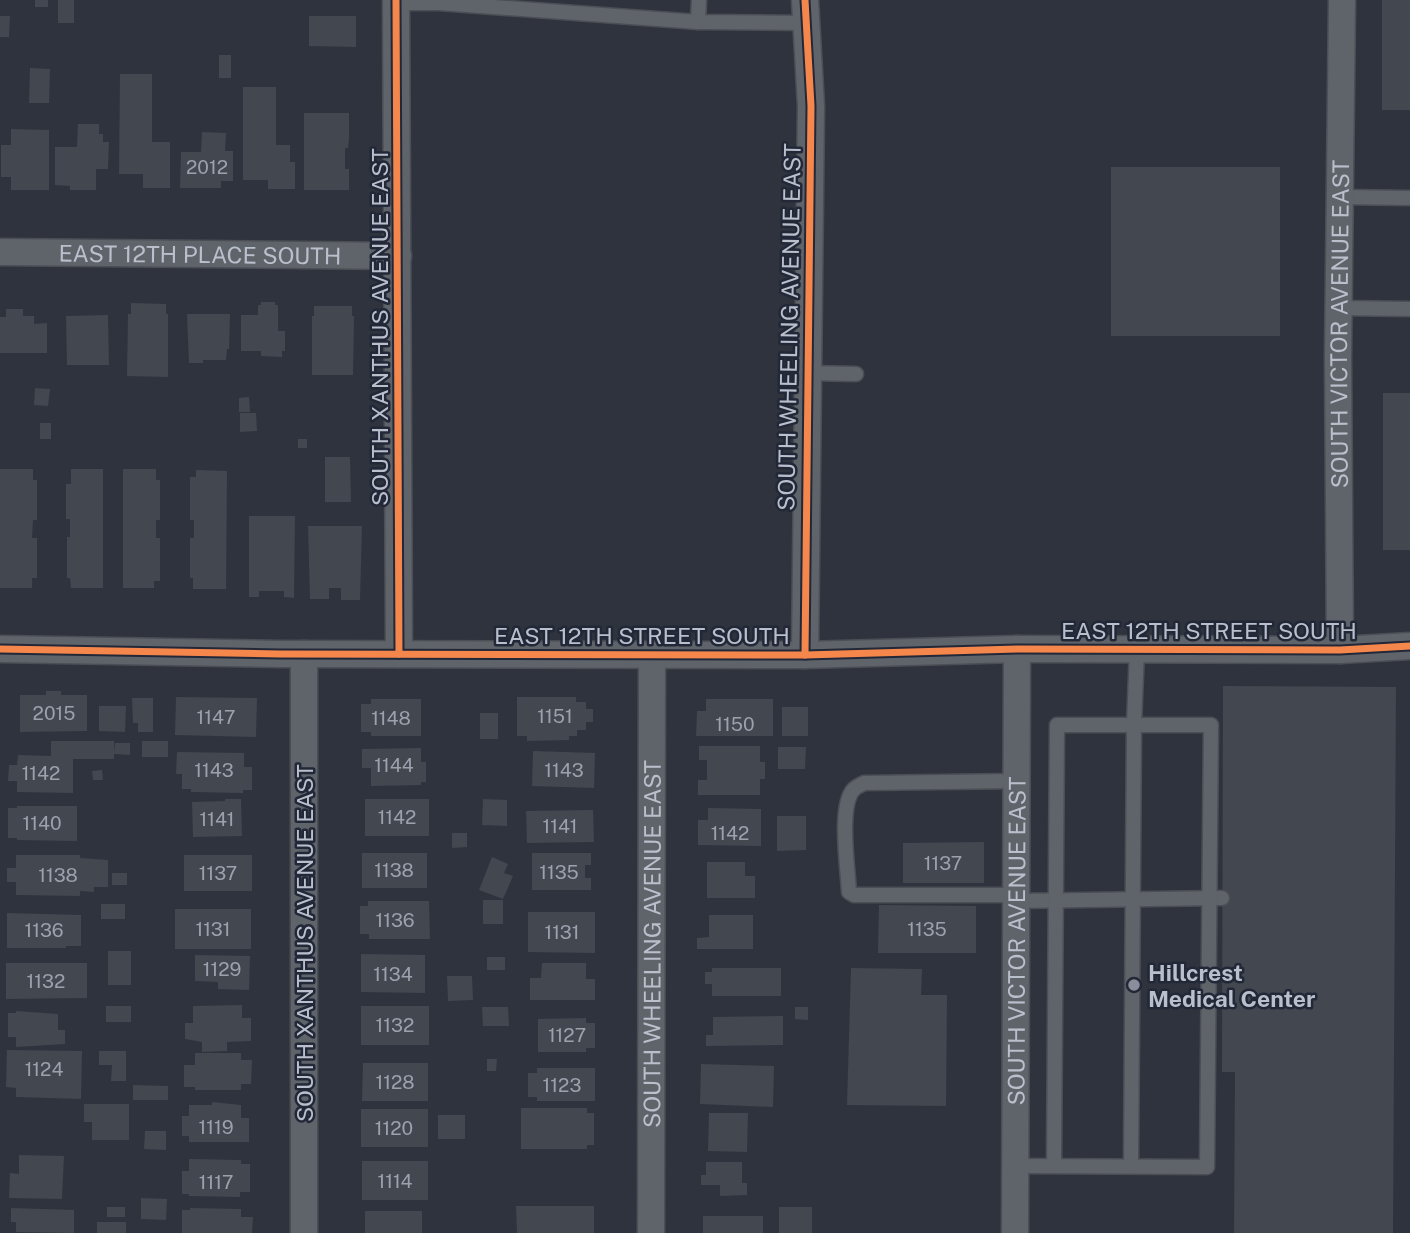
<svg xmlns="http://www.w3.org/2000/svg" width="1410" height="1233" font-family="'Public Sans',sans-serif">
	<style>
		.building { fill: #43474f }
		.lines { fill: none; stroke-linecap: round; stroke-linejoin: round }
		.service-casing { stroke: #4b4e55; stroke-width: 17 }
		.minor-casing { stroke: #4b4e55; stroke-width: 29 }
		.service { stroke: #5f636a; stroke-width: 14 }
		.minor { stroke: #5f636a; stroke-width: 26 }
		.cycleway-casing { stroke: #222838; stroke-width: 11 }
		.cycleway { stroke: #f5874c; stroke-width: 7 }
		.poi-dot { fill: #898e9a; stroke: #222838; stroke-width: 2.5 }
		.labels { text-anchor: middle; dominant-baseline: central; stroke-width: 5; stroke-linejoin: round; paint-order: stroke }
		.number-label { font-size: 19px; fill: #9ca1ad }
		.street-label { font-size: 23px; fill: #babfcc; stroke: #222838 }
		.poi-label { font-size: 23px; font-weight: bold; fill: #babfcc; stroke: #222838; text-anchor: start }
	</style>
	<rect width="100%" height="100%" fill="#2f333d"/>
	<!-- building -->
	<g class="building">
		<rect x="35" y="0" width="13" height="7"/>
		<rect x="58" y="0" width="16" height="23"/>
		<rect x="1382" y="0" width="28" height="110"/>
		<path d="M0 16H10L9 37H0Z"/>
		<path d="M309 16H356V47L309 46Z"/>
		<rect x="219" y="55" width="12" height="23"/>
		<path d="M30 68 50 69 49 103H29Z"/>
		<path d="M120 74H152V142H170V188H143V174H119Z"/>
		<path d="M243 87H276V145H290V162H295V189H268V180H243Z"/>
		<path d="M304 113H349V139L348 148H345V169H349V190H304Z"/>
		<path d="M78 124H99V134H103V142H109L108 169H96V190H70V186L55 185V147H77Z"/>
		<path d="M11 129 49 130V190H11V177H1V145H11Z"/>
		<path d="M202 132 226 133 225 151H233V181H221V188H180L181 152H201Z"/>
		<rect x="1111" y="167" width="169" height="169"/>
		<path d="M261 302H275V305H278V331H285V351H282V357L261 356V351H241V315H258V305H261Z"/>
		<path d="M131 303 166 304V314H168V377L127 376 128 314H131Z"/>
		<path d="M314 306H352V316H354L353 375H312V316H314Z"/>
		<path d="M6 309H23V316H34V324L47 323V353H0V317H6Z"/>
		<path d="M187 314H230L229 349H227L226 360H203V363H189Z"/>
		<path d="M108 315 109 365H67L66 316Z"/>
		<path d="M35 388 50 389 48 406 34 405Z"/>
		<rect x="1383" y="393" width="27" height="157"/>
		<path d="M249 397 250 412H239V398Z"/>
		<path d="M240 413H256L257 431 240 432Z"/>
		<rect x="40" y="423" width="11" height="16"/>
		<rect x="298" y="439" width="9" height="9"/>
		<path d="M325 457H350L351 502H325Z"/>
		<path d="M0 469H33V480H37V520H33L32 538H37V578H32V588H0Z"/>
		<path d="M71 469H103V588H71L70 578H67V537H70V519H66V484H71Z"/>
		<path d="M123 469H156V480H160V520H156V538H160V581H154V588H123Z"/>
		<path d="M196 470 227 471 226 589H193V578H190V538H194V520H190V477H196Z"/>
		<path d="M249 516H295L294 598 284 597V591H259V597H249Z"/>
		<path d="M308 526H362L360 600H341V588H329V599H310Z"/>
		<path d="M1223 686 1396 687 1393 1233H1234L1235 1072H1222Z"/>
		<path d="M46 691H61V695H87V731L20 732V695H46Z"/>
		<path d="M176 697 257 698 256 737 175 735Z"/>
		<path d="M517 697H576V702H586V709H593V722H586V730H577V736H569V740L527 741V736H517Z"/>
		<path d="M132 698H153V732H138V723H133Z"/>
		<path d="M371 699H421V736H371V732H361V704H371Z"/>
		<path d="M706 699H773V736H696L697 711H706Z"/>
		<path d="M99 706H126L125 732 99 731Z"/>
		<rect x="782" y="707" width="26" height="29"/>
		<rect x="480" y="713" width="18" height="26"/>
		<path d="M51 741H114V752L115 743H130V755L114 754V759H73V793L17 792V781H8L9 765H17L18 755 51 756Z"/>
		<rect x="142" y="741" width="26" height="16"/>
		<path d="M699 746H760V762H765V779H760V795H698V780H707V760H699Z"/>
		<path d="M778 747H806L805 769H778Z"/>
		<path d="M421 748V762H426V782H421V785L371 786V768H362V749Z"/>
		<path d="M533 751 595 753 594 788 532 786Z"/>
		<path d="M177 752 244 753V767H252V790H243V793L191 792V789H182V774H176Z"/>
		<path d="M102 770 103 780H93L92 771Z"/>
		<path d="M225 799H241L242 836 193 837 192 802 225 801Z"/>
		<rect x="365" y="799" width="64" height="37"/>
		<path d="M483 799 507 800V826L482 825Z"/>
		<path d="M17 806H77V841L17 840V838H8V808H17Z"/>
		<path d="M708 808 761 809V846L698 845V820H708Z"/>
		<path d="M593 810 594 842 527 843 526 811Z"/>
		<path d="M777 816H806V850L777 851Z"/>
		<path d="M452 833H467V847L452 848Z"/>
		<path d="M984 842V883H903V843Z"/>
		<rect x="362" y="853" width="65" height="35"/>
		<path d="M532 853H591V865H585V878H591V890H532Z"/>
		<path d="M16 855H80V858L108 860V887H94V892L80 891V896L16 895V882H7V868H16Z"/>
		<rect x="184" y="855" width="68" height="36"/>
		<path d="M492 857 508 864 504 873 513 876 503 899 479 890Z"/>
		<path d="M707 862H745V876H755V898H707Z"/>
		<rect x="112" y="873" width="15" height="12"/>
		<rect x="483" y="900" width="20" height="24"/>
		<path d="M368 901H429L430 939H369V934H360V906H368Z"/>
		<rect x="101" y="904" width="24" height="15"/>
		<path d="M879 905 976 906V953H878Z"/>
		<rect x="175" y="909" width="76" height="40"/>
		<path d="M528 912H595V953L528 952Z"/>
		<path d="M7 913 81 915V946H66V948H7Z"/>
		<path d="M709 915H753V949H697V938L709 937Z"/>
		<rect x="108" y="951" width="23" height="34"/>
		<path d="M361 954 425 955V993L361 992Z"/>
		<path d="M195 955 250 956 249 990 218 989V982L195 981Z"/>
		<rect x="487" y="957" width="18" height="13"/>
		<path d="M6 963H87V998L6 999Z"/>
		<path d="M542 963H586V979H595V1000H530V978H541Z"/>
		<path d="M712 968H781V996H712V984H705V972H712Z"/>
		<path d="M851 968 922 969 921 995H947L946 1106 847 1105Z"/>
		<path d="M447 976H472L473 1000 448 1001Z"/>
		<path d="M242 1005V1018H251V1041L227 1042V1051L202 1052V1042L185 1039V1023H193V1006Z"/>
		<rect x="106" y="1006" width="25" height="16"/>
		<rect x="361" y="1006" width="68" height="39"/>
		<path d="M482 1007H508L509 1026H483Z"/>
		<path d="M795 1007H808V1020L795 1019Z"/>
		<path d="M16 1011 58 1014V1030H65V1044L16 1047V1037H8V1013H16Z"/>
		<path d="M783 1016V1045L706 1046V1035H713V1017Z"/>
		<path d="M586 1018V1023H595V1048H586V1052H538V1019Z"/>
		<path d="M7 1050 82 1051 81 1099 16 1097V1088L6 1087Z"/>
		<path d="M99 1051H126V1081H111L112 1065H99Z"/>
		<path d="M195 1053H241V1060H252L251 1084H241V1090H195V1087H184V1065H195Z"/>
		<path d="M487 1059H497L496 1071H487Z"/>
		<path d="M363 1063H428V1101H362Z"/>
		<path d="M701 1064 774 1066 773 1107 700 1104Z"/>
		<path d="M537 1068H595V1101H537V1097H528V1073H537Z"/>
		<path d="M133 1085 168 1086V1100H133Z"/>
		<path d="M212 1102 241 1105V1118H249V1142H189V1136H182V1116H189V1105H212Z"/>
		<path d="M84 1104H129V1140H92V1122H84Z"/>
		<path d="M521 1108H587V1113H594V1145H587V1149H521Z"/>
		<rect x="361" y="1109" width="67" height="38"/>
		<path d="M709 1113H748L747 1152 708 1151Z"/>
		<rect x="438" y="1115" width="27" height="24"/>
		<path d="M145 1131H166V1150L144 1149Z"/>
		<path d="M19 1155 64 1156 62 1199 9 1198 10 1173 19 1174Z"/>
		<path d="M189 1159 241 1160V1164H250V1192H240V1197L189 1196V1194H182V1171H189Z"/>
		<rect x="362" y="1161" width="66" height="39"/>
		<path d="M706 1162H742V1183H747V1195L720 1196V1185H701V1175H706Z"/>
		<path d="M141 1198 167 1199 166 1220 141 1219Z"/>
		<path d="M516 1206H594V1233H517Z"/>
		<rect x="107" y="1207" width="18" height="10"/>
		<rect x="779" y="1207" width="33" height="26"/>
		<path d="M11 1208 74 1210V1233L16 1232V1222H11Z"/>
		<path d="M190 1208 241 1209V1217H253L252 1233H182V1210H190Z"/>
		<rect x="365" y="1211" width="57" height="22"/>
		<rect x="703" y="1216" width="60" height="17"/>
		<rect x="97" y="1222" width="29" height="11"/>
	</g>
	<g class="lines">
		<defs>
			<g id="service">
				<path d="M699 0 698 22 805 23"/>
				<path d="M396 3H439L698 22"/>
				<path d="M1340 197 1410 198"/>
				<path d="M1339 308 1410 309"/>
				<path d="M808 373 856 374"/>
				<path d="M1016 895H854L849 892C848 869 838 805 854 789 857 786 861 785 864 783L1016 781"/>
				<path d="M1016 901 1222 898"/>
				<path d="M1015 1166 1207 1167 1211 725H1057L1054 1166"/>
				<path d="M1131 1166 1134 725 1137 649"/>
			</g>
			<g id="minor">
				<path d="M396 0 399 654"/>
				<path id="s1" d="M0 252 398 256"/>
				<path d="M0 649 279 654 805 655 1017 649 1340 650 1410 646"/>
				<path id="s2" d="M1340 650 1338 358 1342 0"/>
				<path d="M805 655 811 106 805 0"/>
				<path d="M304 1233V654"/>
				<path id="s3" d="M651 1233 652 655"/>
				<path id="s4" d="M1015 1233 1017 649"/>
			</g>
		</defs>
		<!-- service casing -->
		<use href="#service" class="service-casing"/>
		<!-- minor casing -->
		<use href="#minor" class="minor-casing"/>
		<!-- service -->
		<use href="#service" class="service"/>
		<!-- minor -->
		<use href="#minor" class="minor"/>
		<defs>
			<g id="cycleway">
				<path d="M396 0 399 654"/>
				<path d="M0 649 279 654 805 655 1017 649 1340 650 1410 646"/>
				<path d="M805 655 811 106 805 0"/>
			</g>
		</defs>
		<!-- cycleway casing -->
		<use href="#cycleway" class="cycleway-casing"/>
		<!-- cycleway -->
		<use href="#cycleway" class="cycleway"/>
	</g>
	<!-- markers -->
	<circle class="poi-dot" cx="1134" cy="985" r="7"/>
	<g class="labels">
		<!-- number labels -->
		<g class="number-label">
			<text x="207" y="167">2012</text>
			<text x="54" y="713">2015</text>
			<text x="555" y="716">1151</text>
			<text x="216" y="717">1147</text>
			<text x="391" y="718">1148</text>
			<text x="735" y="724">1150</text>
			<text x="394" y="765">1144</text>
			<text x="214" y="770">1143</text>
			<text x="564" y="770">1143</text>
			<text x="41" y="773">1142</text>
			<text x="397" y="817">1142</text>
			<text x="217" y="819">1141</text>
			<text x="42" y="823">1140</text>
			<text x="560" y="826">1141</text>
			<text x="730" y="833">1142</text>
			<text x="943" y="863">1137</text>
			<text x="394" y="870">1138</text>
			<text x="559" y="872">1135</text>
			<text x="218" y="873">1137</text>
			<text x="58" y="875">1138</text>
			<text x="395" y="920">1136</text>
			<text x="213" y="929">1131</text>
			<text x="927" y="929">1135</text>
			<text x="44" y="930">1136</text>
			<text x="562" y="932">1131</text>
			<text x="222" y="969">1129</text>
			<text x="393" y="974">1134</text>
			<text x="46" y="981">1132</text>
			<text x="395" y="1025">1132</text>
			<text x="567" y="1035">1127</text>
			<text x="44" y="1069">1124</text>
			<text x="395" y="1082">1128</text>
			<text x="562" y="1085">1123</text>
			<text x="216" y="1127">1119</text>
			<text x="394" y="1128">1120</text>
			<text x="395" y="1181">1114</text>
			<text x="216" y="1182">1117</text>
		</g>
		<!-- street labels -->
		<g class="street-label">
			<text stroke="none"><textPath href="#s1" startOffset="200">EAST 12TH PLACE SOUTH</textPath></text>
			<text stroke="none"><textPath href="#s2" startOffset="326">SOUTH VICTOR AVENUE EAST</textPath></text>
			<text transform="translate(379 327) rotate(-90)">SOUTH XANTHUS AVENUE EAST</text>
			<text transform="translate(789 327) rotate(-89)">SOUTH WHEELING AVENUE EAST</text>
			<text x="1209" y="630">EAST 12TH STREET SOUTH</text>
			<text x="642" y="635">EAST 12TH STREET SOUTH</text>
			<text stroke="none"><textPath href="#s4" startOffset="292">SOUTH VICTOR AVENUE EAST</textPath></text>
			<text transform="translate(304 943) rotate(-90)">SOUTH XANTHUS AVENUE EAST</text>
			<text stroke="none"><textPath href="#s3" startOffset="289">SOUTH WHEELING AVENUE EAST</textPath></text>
		</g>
		<!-- poi labels -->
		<g class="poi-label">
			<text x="1148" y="972">Hillcrest<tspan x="1148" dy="26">Medical Center</tspan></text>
		</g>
	</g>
</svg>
